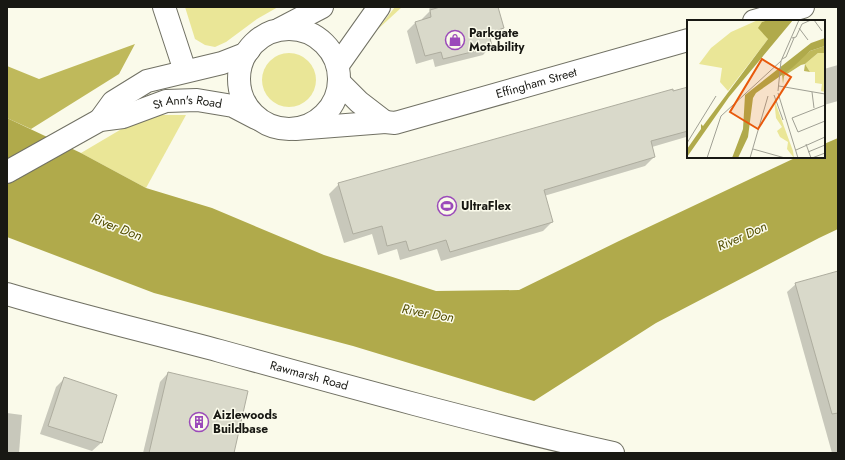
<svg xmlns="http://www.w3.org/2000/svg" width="845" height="460" font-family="Jost,sans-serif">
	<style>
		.green { fill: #eae697 }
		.forest { fill: #bfb95b }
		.water { fill: #b0aa4b }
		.shadow { fill: #0003 }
		.building { fill: #d9d9ca; stroke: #aead9f }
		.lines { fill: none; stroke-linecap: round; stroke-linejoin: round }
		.minor-casing { stroke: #717164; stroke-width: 24 }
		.primary-casing { stroke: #717164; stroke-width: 24 }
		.minor { stroke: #fff; stroke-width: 22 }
		.primary { stroke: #fff; stroke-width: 22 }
		.labels { text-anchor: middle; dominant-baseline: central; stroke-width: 3; stroke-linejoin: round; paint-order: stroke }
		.poi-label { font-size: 12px; font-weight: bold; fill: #181813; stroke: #fafaea; text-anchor: start }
		.street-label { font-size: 12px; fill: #181813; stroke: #fafaea }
		.water-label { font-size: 13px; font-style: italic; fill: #524d00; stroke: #fafaea }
		.inset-road { fill: none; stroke: #a0a094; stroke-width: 1 }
		.view { fill: #e8590c; fill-opacity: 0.15; stroke: #e8590c; stroke-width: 2 }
		.inset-edge { fill: none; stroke: #181813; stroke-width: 2 }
	</style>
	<rect width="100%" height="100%" fill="#fafaea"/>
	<!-- green -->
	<g class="green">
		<path d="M185 7H278L257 19 226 42 215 47 205 45 195 39Z"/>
		<path d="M395 7H402L377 30Z"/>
		<circle cx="289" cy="80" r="27"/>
		<path d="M155 115H186L146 188 81 153 130 124Z"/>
	</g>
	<!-- forest -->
	<path class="forest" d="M135 44 119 74 31 129 7 118V66L39 79Z"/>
	<!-- water -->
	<path class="water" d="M7 118 81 153 146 188 212 208 324 255 436 291 519 290 619 241 797 157H824V144L838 138V229L819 238 656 323 534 401 353 346 154 293 7 237Z"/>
	<!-- shadow -->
	<g class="shadow">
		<path d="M431 7H497L503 28 494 37 489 38 491 46 483 55 435 67 433 59 416 64 407 31 416 22 422 21V19L430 11 429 9Z"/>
		<path d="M838 65V101L824 105V69Z"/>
		<path d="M688 88V143L686 137 652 147 654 157 645 166 544 196 552 222 543 231 441 261 437 249 400 260 397 249 378 255 372 234 344 243 329 194 339 184Z"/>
		<path d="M838 272V453H832L787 292 796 284Z"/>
		<path d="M168 373 233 453H143L160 382Z"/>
		<path d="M64 379 101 443 92 451 40 434 56 387Z"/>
		<path d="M7 413 22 415 19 453H7Z"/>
	</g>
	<!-- building -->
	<g class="building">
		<path d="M440 7H498L504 28 489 33 492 47 443 59 441 52 425 56 415 22 431 17 430 10Z"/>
		<path d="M688 87V131L651 141 655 157 544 190 553 222 450 252 446 240 409 251 406 241 387 246 382 226 353 234 338 183 673 89V91Z"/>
		<path d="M838 271V413L832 414 795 283Z"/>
		<path d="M168 372 248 391 234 453H149Z"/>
		<path d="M64 377 117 395 102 443 48 426Z"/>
	</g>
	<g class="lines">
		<defs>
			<g id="minor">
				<path d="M164 7 185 71"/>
				<path d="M754 21 803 7"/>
				<path id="s1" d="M385 122 395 123 688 40"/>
				<path d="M295 129 385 122 359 102 340 83"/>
				<path id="s2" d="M7 294C77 315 149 332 220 351 350 387 480 423 613 453"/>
			</g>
			<g id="primary">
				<path d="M280 29 322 7"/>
				<circle cx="289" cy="79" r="50"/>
				<path d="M338 65 379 7"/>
				<path d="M100 120 113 102 147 81 222 63 245 54 249 50"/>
				<path id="s3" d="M7 172 100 120 123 117 166 101 197 100 233 106 256 118"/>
			</g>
		</defs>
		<!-- minor casing -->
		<use href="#minor" class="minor-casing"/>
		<!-- primary casing -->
		<use href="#primary" class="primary-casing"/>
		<!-- minor -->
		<use href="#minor" class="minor"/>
		<!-- primary -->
		<use href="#primary" class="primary"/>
	</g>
	<!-- icons -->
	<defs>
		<symbol id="shop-ring" viewBox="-11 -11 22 22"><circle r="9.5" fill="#fafaea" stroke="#9b4aba" stroke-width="1.5"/><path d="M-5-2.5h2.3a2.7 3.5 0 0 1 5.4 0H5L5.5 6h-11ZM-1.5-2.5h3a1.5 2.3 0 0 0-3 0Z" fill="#9b4aba"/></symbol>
		<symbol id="stadium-ring" viewBox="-11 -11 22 22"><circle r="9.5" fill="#fafaea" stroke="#9b4aba" stroke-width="1.5"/><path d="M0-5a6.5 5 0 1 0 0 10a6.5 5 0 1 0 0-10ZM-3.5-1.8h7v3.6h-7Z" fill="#9b4aba"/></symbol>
		<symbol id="building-ring" viewBox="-11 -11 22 22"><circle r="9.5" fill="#fafaea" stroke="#9b4aba" stroke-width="1.5"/><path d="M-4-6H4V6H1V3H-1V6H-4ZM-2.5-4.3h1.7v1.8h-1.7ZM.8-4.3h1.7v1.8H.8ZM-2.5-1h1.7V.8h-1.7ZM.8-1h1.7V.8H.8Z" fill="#9b4aba"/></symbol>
	</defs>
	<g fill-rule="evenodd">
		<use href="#shop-ring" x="444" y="29" width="22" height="22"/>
		<use href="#stadium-ring" x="436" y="195" width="22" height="22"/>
		<use href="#building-ring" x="188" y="411" width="22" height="22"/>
	</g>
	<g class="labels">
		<!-- poi labels -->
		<g class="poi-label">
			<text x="469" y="33">Parkgate<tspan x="469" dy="14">Motability</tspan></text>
			<text x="461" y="206">UltraFlex</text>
			<text x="213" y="415">Aizlewoods<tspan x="213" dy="14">Buildbase</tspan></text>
		</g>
		<!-- street labels -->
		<g class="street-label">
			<text stroke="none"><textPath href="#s1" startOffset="157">Effingham Street</textPath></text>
			<text stroke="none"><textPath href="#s3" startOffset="197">St Ann's Road</textPath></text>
			<text stroke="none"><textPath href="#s2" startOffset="313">Rawmarsh Road</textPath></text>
		</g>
		<!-- water labels -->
		<g class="water-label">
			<text transform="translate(117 227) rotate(21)">River Don</text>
			<text transform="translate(742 236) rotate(-24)">River Don</text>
			<text transform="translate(428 313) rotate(10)">River Don</text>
		</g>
	</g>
	<!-- overview -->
	<g transform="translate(687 20)">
		<rect width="138" height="138" fill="#fafaea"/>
		<path d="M71 0H81L75 2 81 19 41 71 33 62 35 48 12 44 24 28 44 12ZM131 33H138V72L134 71 135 64 128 63V52H123L118 44ZM87 79 106 131 107 138 100 129 101 122 93 117 90 111 95 107 89 98Z" fill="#eae697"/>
		<path d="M138 26V33H131L118 44 123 52 117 51 118 44 114 45 97 56 96 64 95 54 123 31Z" fill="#bfb95b"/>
		<path d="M81 0H106L42 77 0 137V129L14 109V104L16 106 81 19 71 8 75 2ZM138 18V26L123 31 105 48 69 73 66 78 61 117 51 138H45L56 109 58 75 124 23Z" fill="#b0aa4b"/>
		<path class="inset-road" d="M127 0 135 11M112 8 121 20M105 18 109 17 115 4 124 0M95 39 99 37 107 18M92 66 138 74M91 71 94 41 112 0M125 72 127 88M91 73 111 138M87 75 96 100M138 85 105 98 111 112 138 101M0 123 29 76M119 124 124 138M66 129 98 138M109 130 138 117M121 132 138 125M20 138 34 96 94 41M63 138 81 76M125 138 138 133"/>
		<path class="view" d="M75 39 104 57 71 109 43 92Z"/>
		<rect width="138" height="138" class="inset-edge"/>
	</g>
	<!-- border -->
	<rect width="845" height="460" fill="none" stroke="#181813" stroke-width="16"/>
</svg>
